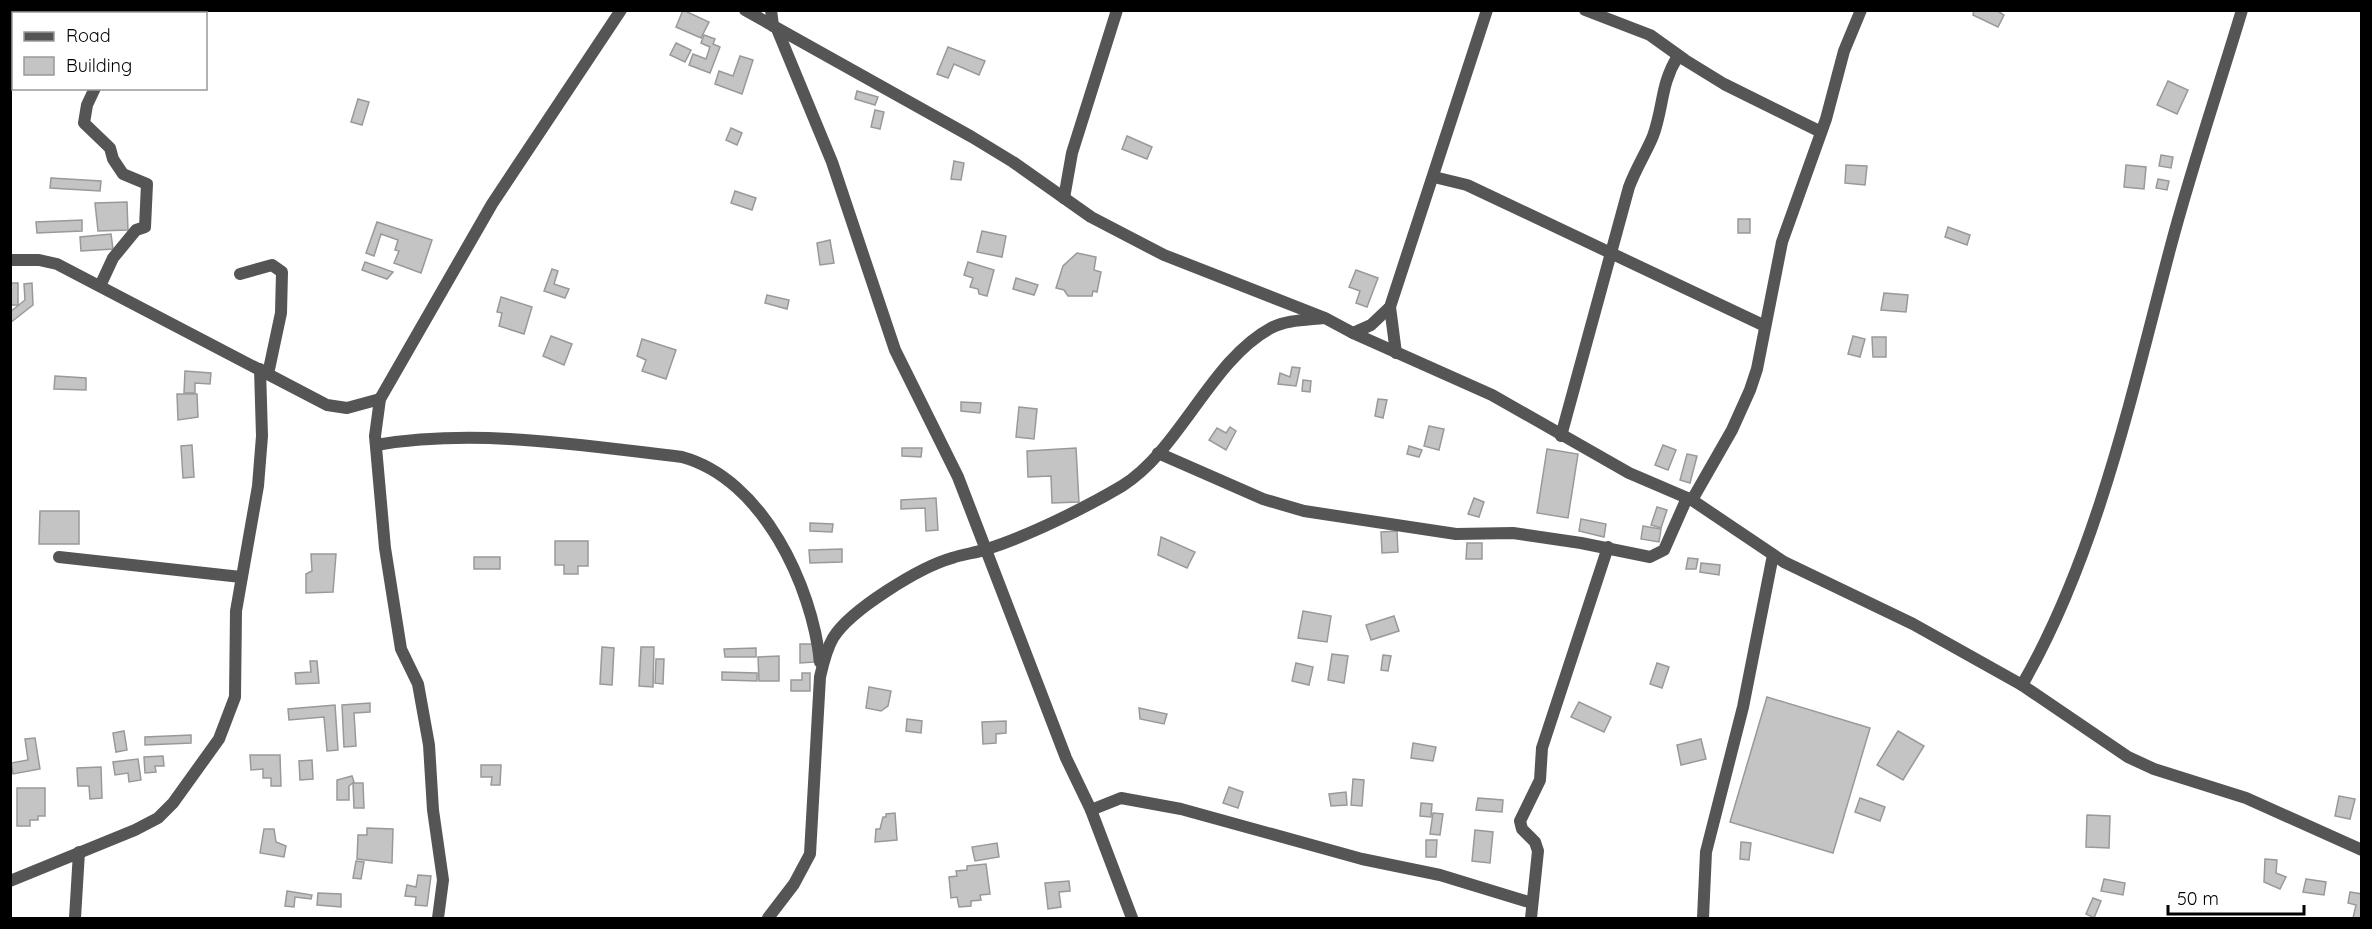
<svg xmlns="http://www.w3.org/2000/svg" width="2372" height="929" font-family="Quicksand,sans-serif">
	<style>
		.building { fill: #c4c4c4; stroke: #999; stroke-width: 1.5 }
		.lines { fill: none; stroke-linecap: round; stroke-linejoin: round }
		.minor { stroke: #555; stroke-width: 12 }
	</style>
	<rect width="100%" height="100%" fill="#fff"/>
	<!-- building -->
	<g class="building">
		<path d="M683 10 709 22 701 38 676 27Z"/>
		<path d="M1974 10H1996L2004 15 1998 27 1973 15Z"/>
		<path d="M704 35 715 39 713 44 720 47 710 73 689 65 693 54 706 59 710 47 701 43Z"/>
		<path d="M676 43 691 50 685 62 670 55Z"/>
		<path d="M948 47 985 61 979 75 954 64 948 78 937 74Z"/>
		<path d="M740 56 753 60 742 94 715 84 719 71 733 76Z"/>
		<path d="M2168 81 2188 90 2177 114 2157 105Z"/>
		<path d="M857 91 878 97 875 105 855 99Z"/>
		<path d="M358 99 369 102 362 125 351 122Z"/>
		<path d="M875 110 884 112 880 129 871 127Z"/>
		<path d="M731 128 742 133 737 145 726 140Z"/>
		<path d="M1127 136 1152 147 1147 159 1122 149Z"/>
		<path d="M2161 155 2173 157 2171 168 2159 166Z"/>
		<path d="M954 161 964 163 961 180 951 179Z"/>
		<path d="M1846 165 1867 166 1865 185 1845 183Z"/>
		<path d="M2126 165 2146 167 2144 189 2124 187Z"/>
		<path d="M51 178 101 181 100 191 50 188Z"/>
		<path d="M2158 179 2169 181 2167 190 2156 188Z"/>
		<path d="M735 191 756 198 752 210 731 203Z"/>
		<path d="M127 202 128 230 98 231 95 203Z"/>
		<rect x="1738" y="219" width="12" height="14"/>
		<path d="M82 220V231L37 233 36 222Z"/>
		<path d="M377 222 432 240 421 273 394 263 399 251 395 250 398 240 381 234 374 256 366 253Z"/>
		<path d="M1948 227 1970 235 1967 245 1945 237Z"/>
		<path d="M982 231 1006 236 1002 257 977 252Z"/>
		<path d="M111 234 113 249 81 251 80 237Z"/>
		<path d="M830 240 834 263 820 265 817 243Z"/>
		<path d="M1077 253 1096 257 1094 270 1101 272 1097 292 1093 291 1092 296H1068L1064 290 1056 288 1063 266Z"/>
		<path d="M365 262 393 272 387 279 362 270Z"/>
		<path d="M968 262 994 270 987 296 979 294 978 289 970 287 973 278 964 275Z"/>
		<path d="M552 269 558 271 554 284 569 289 565 298 544 291Z"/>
		<path d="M1356 270 1378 278 1367 307 1356 303 1360 291 1349 287Z"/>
		<path d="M1016 278 1038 285 1034 295 1013 289Z"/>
		<rect x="10" y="283" width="8" height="22"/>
		<path d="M32 283 33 305 10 323V312L25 300 24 284Z"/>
		<path d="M1884 293 1908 295 1906 312 1881 310Z"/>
		<path d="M767 295 789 300 787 309 765 303Z"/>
		<path d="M501 297 532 307 524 334 499 326 502 313 497 312Z"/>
		<path d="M551 336 572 344 564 365 543 356Z"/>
		<path d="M1853 336 1865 339 1860 357 1848 354Z"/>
		<path d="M1872 337H1886V357H1873Z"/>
		<path d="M642 339 676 350 666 379 642 371 646 360 637 356Z"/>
		<path d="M1292 367 1300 368 1296 386 1278 384 1280 373 1290 377Z"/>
		<path d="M185 371 211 373 210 384 195 383V393H184Z"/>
		<path d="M55 376 86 378V390L54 389Z"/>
		<path d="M1303 380 1311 381 1310 392 1302 391Z"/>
		<path d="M177 394H197L198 417 178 420Z"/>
		<path d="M1378 399 1387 400 1383 418 1375 416Z"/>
		<path d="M961 402 981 403 980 413 961 411Z"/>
		<path d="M1019 407 1037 409 1034 439 1016 437Z"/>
		<path d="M1429 426 1444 429 1439 450 1424 446Z"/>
		<path d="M1230 427 1236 431 1226 450 1209 440 1217 428 1226 433Z"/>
		<path d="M192 445 194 477 183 478 181 446Z"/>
		<path d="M1663 445 1676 450 1668 470 1655 465Z"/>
		<path d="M1409 446 1422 450 1419 457 1407 454Z"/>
		<path d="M902 448H922L921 457 902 456Z"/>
		<path d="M1076 448 1079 502 1052 503 1051 476 1028 477 1027 451Z"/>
		<path d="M1547 449 1578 454 1568 518 1537 513Z"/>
		<path d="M1687 454 1697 456 1690 483 1680 480Z"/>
		<path d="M936 498 938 530 926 531 925 508 901 509V500Z"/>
		<path d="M1474 498 1484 502 1479 517 1468 514Z"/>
		<path d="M1657 507 1667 510 1661 528 1651 525Z"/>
		<path d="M40 511H79V544H39Z"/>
		<path d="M1581 519 1606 524 1604 537 1579 531Z"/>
		<path d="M810 523 833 524 832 532 810 531Z"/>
		<path d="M1643 526 1661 529 1659 542 1641 539Z"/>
		<path d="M1397 531 1398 552 1382 553 1381 532Z"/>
		<path d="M1161 537 1195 552 1187 568 1158 555Z"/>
		<path d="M555 541H588V566H578V574H564V565H555Z"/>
		<path d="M1467 543H1482V559H1466Z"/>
		<path d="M842 549V562L810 563 809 550Z"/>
		<path d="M311 554H336L333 592 306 593V574L312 571Z"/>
		<rect x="474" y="557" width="26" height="12"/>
		<path d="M1688 558 1698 559 1696 569H1686Z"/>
		<path d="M1701 563 1720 565 1719 575 1700 572Z"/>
		<path d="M1303 611 1331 616 1327 642 1298 638Z"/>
		<path d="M1394 616 1399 631 1371 640 1366 625Z"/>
		<path d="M800 644H814V662L800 663Z"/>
		<path d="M602 647 614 648 612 685 600 684Z"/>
		<path d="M641 647H654L653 687 639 686Z"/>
		<path d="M756 648V657H725L724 649Z"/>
		<path d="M1332 654 1348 656 1344 683 1328 680Z"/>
		<path d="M1383 655 1391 656 1388 671 1381 670Z"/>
		<path d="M779 656V681H759L758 657Z"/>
		<path d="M656 659H664L663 684 655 683Z"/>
		<path d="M310 661H317L319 683 296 684 295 673 311 672Z"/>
		<path d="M1296 663 1313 667 1309 685 1292 681Z"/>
		<path d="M1657 663 1669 667 1662 688 1650 684Z"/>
		<path d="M722 672 757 673V681L722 680Z"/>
		<path d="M802 673H810V691H791V680H802Z"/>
		<path d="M869 687 891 691 888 706 881 711 866 708Z"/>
		<path d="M1767 697 1870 728 1833 853 1730 822Z"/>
		<path d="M1579 702 1611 717 1604 732 1571 717Z"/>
		<path d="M370 703V712L354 713 356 746 344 747 342 705Z"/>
		<path d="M335 705 338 750 327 751 324 717 289 720 288 709Z"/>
		<path d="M1139 708 1167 714 1164 724 1140 719Z"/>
		<path d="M907 719 922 721 921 733 906 731Z"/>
		<path d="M1006 721V733L996 734V743L983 744 982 722Z"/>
		<path d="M124 731 127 750 116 752 113 733Z"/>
		<path d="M1898 731 1924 746 1903 780 1877 765Z"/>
		<path d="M191 735V743L145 745V737Z"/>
		<path d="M35 738 40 769 13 774 11 763 28 760 25 739Z"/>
		<path d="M1701 739 1706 759 1681 765 1677 745Z"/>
		<path d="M1413 743 1436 747 1433 761 1411 758Z"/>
		<path d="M250 755H280L281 786H271V778H263V769L251 770Z"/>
		<path d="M163 756 164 766H155L156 772 145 773 144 757Z"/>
		<path d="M138 759 141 780 129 782 128 773 115 775 113 762Z"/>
		<path d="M312 760 313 779 300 780 299 761Z"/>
		<path d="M481 765H501L500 785H491L492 777H481Z"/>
		<path d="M101 767 102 798 90 799 89 786H78L77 768Z"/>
		<path d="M352 776 354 782 349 786V800H337V780Z"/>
		<path d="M1353 779 1364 780 1362 806 1351 805Z"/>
		<path d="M353 783H363L364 808H354Z"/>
		<path d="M1229 787 1243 792 1238 808 1223 803Z"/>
		<path d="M17 788H45V816H38V820H30V826H17Z"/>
		<path d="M1346 792 1347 805 1331 806 1329 794Z"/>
		<path d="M2339 796 2355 799 2350 819 2335 816Z"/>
		<path d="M1478 798 1503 800 1502 812 1476 810Z"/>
		<path d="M1860 798 1885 807 1880 821 1855 812Z"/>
		<path d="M1421 803 1432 804 1431 817 1420 816Z"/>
		<path d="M895 813 897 840 875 842 876 829H880L883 817H886V814Z"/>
		<path d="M1433 813 1443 814 1440 835 1430 834Z"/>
		<path d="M2087 815 2110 816 2109 848 2086 847Z"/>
		<path d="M367 828 393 829 392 863 357 859 358 835H367Z"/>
		<path d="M264 829H274L276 842 286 846 284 857 260 853Z"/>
		<path d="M1475 830 1493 832 1490 863 1472 861Z"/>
		<path d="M1426 840H1437L1436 857H1426Z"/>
		<path d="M1741 842 1751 843 1749 860 1740 859Z"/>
		<path d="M997 843 999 857 975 861 972 847Z"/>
		<path d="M2265 859 2277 860 2276 873 2286 877 2280 889 2264 882Z"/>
		<path d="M356 861 364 862 361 879 353 878Z"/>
		<path d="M986 864 990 894 980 895 981 900 971 901V906L959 907 957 897 951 898 949 877 957 876 956 871 967 870V866Z"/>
		<path d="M418 875 431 876 427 906 415 905 416 897 405 896 407 885 416 887Z"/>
		<path d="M2104 879 2125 883 2123 895 2101 891Z"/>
		<path d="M2306 879 2326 882 2324 895 2303 892Z"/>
		<path d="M1069 881 1070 891 1059 892 1061 907 1048 909 1045 883Z"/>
		<path d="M287 891 312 895 311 899 295 897 294 907 285 906Z"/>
		<path d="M2350 892 2362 894V918H2353L2356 905 2348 903Z"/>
		<path d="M318 893 341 894V907L317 905Z"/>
		<path d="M2093 898 2101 901 2094 918 2086 914Z"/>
	</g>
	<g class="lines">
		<!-- minor -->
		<g class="minor">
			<path d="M745 10 972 137 1013 162 1091 217 1164 255 1325 318 1353 333 1492 395 1629 473 1692 500 1784 562 1913 624 2022 685 2128 757 2154 769 2246 798 2362 850"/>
			<path d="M771 10 773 26"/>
			<path d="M1585 10 1650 35 1685 60 1724 84 1821 132"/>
			<path d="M105 14 106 10"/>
			<path d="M777 29 832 162 895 350 958 477 1066 758 1091 810 1132 918"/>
			<path d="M95 88 87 105 84 123 110 148 113 159 123 174 147 184 145 227 136 230 113 258 100 286"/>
			<path d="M1434 177 1467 185 1765 326"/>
			<path d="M1064 198 1072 153 1117 10"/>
			<path d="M10 260H39L57 264 327 405 347 408 380 399"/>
			<path d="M240 274 272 265 282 272 281 313 268 374"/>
			<path d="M1390 307 1396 353"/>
			<path d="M1353 333 1371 325 1390 307 1487 10"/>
			<path d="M1561 436 1629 187C1636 168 1646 153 1653 136 1664 106 1660 85 1678 56"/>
			<path d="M376 445C477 428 580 445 682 457 763 479 812 586 820 662"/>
			<path d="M1158 453 1263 499 1304 511 1456 534 1513 533 1581 543 1650 557 1664 550 1687 498"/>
			<path d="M1692 500 1732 430 1750 390 1757 369 1782 242 1826 119 1844 51 1861 10"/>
			<path d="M59 557 241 577"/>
			<path d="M2022 685C2097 555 2132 393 2170 249 2191 169 2218 90 2242 10"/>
			<path d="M1091 810 1121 798 1181 809 1362 859 1440 875 1532 903"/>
			<path d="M10 881 135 830 158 818 173 803 219 739 235 697 236 611 258 486 262 436 260 369"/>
			<path d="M75 918 79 852"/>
			<path d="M438 918 443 880 433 810 429 745 418 684 401 649 385 548 375 436 380 399 492 204 621 10"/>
			<path d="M768 918 794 884 810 854 820 677C823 664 826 650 833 638 850 610 920 567 952 558 963 554 976 553 987 549 1028 536 1085 508 1122 486 1180 450 1211 360 1271 328 1286 320 1307 320 1324 318"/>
			<path d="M1531 918 1538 851 1535 842 1522 829 1520 821 1540 780 1542 748 1608 547"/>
			<path d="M1703 918 1706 852 1743 707 1773 555"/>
		</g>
	</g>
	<!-- border -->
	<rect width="2372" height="929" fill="none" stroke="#000000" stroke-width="24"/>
	<!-- legend -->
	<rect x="12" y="12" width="195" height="78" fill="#ffffff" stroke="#999999" stroke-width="1.5"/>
	<rect x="24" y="32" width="30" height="9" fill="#555555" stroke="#999999" stroke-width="1.5"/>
	<text x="66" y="42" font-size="18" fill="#000000">Road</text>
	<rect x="24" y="57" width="30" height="18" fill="#c4c4c4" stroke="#999999" stroke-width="1.5"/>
	<text x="66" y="72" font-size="18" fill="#000000">Building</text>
	<!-- scale -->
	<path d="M2168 905v9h136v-9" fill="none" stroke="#000000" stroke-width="3"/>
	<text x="2177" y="905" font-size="18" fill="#000000" stroke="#ffffff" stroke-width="4.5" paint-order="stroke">50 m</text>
</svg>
